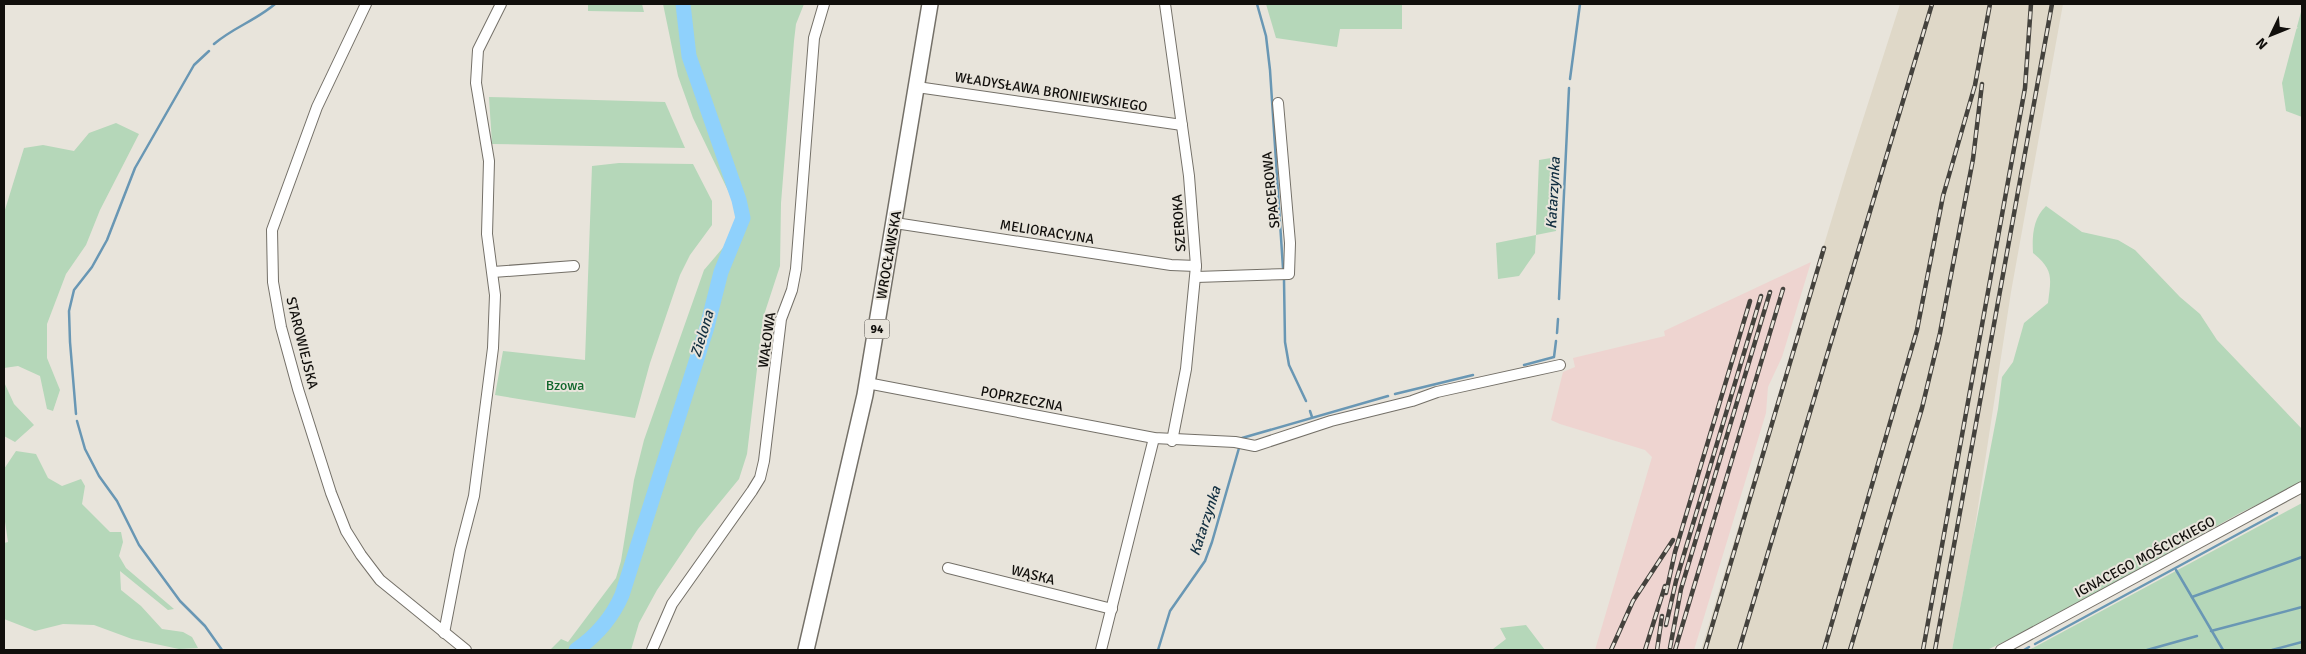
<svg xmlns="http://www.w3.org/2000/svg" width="2306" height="654" font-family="Signika,sans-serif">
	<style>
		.industrial { fill: #eed4d0 }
		.built { fill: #dfd8c8 }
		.green { fill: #b5d7b9 }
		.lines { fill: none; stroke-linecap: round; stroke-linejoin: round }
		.stream { stroke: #6997b4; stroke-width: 2.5 }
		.river { stroke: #8fd1fc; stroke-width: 15 }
		.minor-casing { stroke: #747068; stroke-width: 12 }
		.primary-casing { stroke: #747068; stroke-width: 18 }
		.minor { stroke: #fff; stroke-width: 10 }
		.primary { stroke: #fff; stroke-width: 15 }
		.rail-casing { stroke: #44423d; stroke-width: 4.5 }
		.rail { stroke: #e8e4db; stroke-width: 2.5; stroke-dasharray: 8; stroke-linecap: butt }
		.labels { text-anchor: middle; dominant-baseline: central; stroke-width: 4; stroke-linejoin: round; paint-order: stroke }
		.shield { fill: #e8e4db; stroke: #524f4a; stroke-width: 1 }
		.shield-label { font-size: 12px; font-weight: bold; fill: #110f0c }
		.street-label { font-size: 14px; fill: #110f0c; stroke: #e8e4db }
		.park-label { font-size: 14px; fill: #11662b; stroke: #e8e4db }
		.water-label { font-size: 15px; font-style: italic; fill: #122f41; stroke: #e8e4db }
	</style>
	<rect width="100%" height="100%" fill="#e8e4db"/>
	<!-- industrial -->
	<path class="industrial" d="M1811 262 1782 357 1768 387 1766 413 1694 650H1595L1652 457 1645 450 1560 424 1551 420 1563 372 1575 367 1573 358 1665 336 1664 331Z"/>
	<!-- built -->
	<path class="built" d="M1900 4H2063L2011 292 1972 546 1952 650H1701L1847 169Z"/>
	<!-- green -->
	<g class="green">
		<path d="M588 4H642L644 12 588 11Z"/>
		<path d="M663 4H804L796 24 794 41 781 203 780 266 763 318 747 454 739 479 698 529 657 590 639 623 631 650H550L561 639 568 642 616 578 621 561 634 480 644 440 704 270 727 243 733 232 736 216 733 201 693 118 678 76Z"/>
		<path d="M1266 4H1402V29H1340L1337 47 1276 38Z"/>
		<path d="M2302 8V117L2286 111 2282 83Z"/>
		<path d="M489 97 665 102 685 148 492 144Z"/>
		<path d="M116 123 139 134 100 210 86 245 66 274 47 324V358L60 390 53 411 47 409 40 376 18 366 4 368V213L24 148 43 145 74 151 89 133Z"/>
		<path d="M1557 157 1560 175 1556 231 1536 235 1535 253 1519 276 1498 279 1496 243 1536 235 1539 160Z"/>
		<path d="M619 163 693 164 712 201V225L690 255 680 275 650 363 635 418 495 395 503 351 585 360 592 166Z"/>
		<path d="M2046 206 2082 232 2118 240 2135 250 2180 297 2200 314 2217 340 2302 429V483L2240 513 2041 624 1987 650H1952L1998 409 2002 377 2013 362 2024 323 2048 303C2051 278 2054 270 2033 253 2032 236 2033 218 2046 206Z"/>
		<path d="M4 382 14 404 34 425 15 442 4 436Z"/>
		<path d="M16 451 36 454 48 478 62 486 81 479 85 486 82 504 110 532H121L123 542 119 556 126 568 174 609 168 610 120 571 121 590 141 606 162 629 183 632 192 637 198 648 179 649 132 639 94 625 63 624 35 631 4 619V543L8 542 4 515V469Z"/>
		<path d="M2302 503V650H2029Z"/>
		<path d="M1526 625 1545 650H1471L1493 649 1506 639 1500 628Z"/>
	</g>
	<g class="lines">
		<!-- stream -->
		<g class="stream">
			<path d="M1257 4 1266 36 1270 70 1283 268"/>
			<path d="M214 44C234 27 255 21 275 4"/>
			<path d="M1570 79 1580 4"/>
			<path d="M1284 280 1285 342 1289 365 1306 401"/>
			<path d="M1559 299 1569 88"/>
			<path d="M1557 333 1558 319"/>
			<path d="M1524 365 1554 357 1556 341"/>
			<path d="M1395 394 1473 375"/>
			<path d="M1310 411 1312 417"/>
			<path d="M76 414 70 342 69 311 74 290 92 267 107 240 135 168 194 65 209 51"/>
			<path d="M77 421 85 449 99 476 117 501 139 545 180 601 205 626 222 650"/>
			<path d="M1242 438 1388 396"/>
			<path d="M2176 570 2223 650"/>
			<path d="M2192 597 2302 557"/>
			<path d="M2211 631 2302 607"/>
			<path d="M2035 644 2277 513"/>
			<path d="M1158 650 1170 611 1205 561 1212 542 1239 448"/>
			<path d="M2024 650 2029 647"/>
			<path d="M2147 650 2197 636"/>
			<path d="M2272 650 2302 642"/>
		</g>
		<!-- river -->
		<path class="river" d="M576 650C596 636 612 618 622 595L707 327 721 272 743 218 739 200 689 56 683 4"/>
		<defs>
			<g id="minor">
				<path d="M366 4 317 107 272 230 273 282 281 327 298 389 331 493 346 531 361 555 380 580 466 650"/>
				<path d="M1165 4 1189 176 1196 266 1186 369 1172 441"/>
				<path d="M917 87 1182 125"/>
				<path d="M895 223 1171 265 1196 266"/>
				<path d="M493 272 574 266"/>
				<path d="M1196 277 1289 274 1290 243 1278 103"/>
				<path d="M867 383 1154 438 1235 442 1255 446 1331 421 1412 401 1437 392 1560 365"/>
				<path d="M948 568 1112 609"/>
				<path d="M444 633 460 550 474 496 493 348 495 295 487 234 489 161 476 83 478 50 501 4"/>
				<path d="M652 650 672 604 752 491 760 478 764 461 781 319 792 290 796 269 814 38 824 4"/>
				<path d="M1101 650 1154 438"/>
				<path d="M2001 650 2302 487"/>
			</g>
			<path id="primary" d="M806 650 865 395 930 4"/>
		</defs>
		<!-- minor casing -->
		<use href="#minor" class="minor-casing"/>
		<!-- primary casing -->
		<use href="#primary" class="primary-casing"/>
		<!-- minor -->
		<use href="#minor" class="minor"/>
		<!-- primary -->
		<use href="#primary" class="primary"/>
		<defs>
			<g id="rail">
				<path d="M1666 593 1675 552 1750 301"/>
				<path d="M1666 625 1676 581 1761 296"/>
				<path d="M1670 648 1681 589 1770 292"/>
				<path d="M1611 650 1633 601 1673 540"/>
				<path d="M1645 650 1665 586"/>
				<path d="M1657 650 1662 616"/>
				<path d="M1675 650 1783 289"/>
				<path d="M1705 650 1824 248"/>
				<path d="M1739 650 1932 4"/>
				<path d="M1824 650 1917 330 1943 196 1975 85 1990 4"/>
				<path d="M1850 650 1922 408 1940 333 1973 159 1982 84"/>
				<path d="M1923 650 2025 88 2031 4"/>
				<path d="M1935 650 2052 4"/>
			</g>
		</defs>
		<!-- rail casing -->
		<use href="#rail" class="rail-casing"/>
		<!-- rail -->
		<use href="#rail" class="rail"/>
	</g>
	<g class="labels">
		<!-- shield labels -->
		<rect class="shield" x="864.5" y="319.5" width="25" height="19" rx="4"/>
		<g class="shield-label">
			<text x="877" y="329">94</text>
		</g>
		<!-- street labels -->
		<g class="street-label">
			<text transform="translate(1051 92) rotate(9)">WŁADYSŁAWA BRONIEWSKIEGO</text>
			<text transform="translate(1271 190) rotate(-96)">SPACEROWA</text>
			<text transform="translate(1179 223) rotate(-94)">SZEROKA</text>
			<text transform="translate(1047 232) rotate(9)">MELIORACYJNA</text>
			<text transform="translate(889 255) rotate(-80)">WROCŁAWSKA</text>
			<text transform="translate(767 340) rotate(-82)">WAŁOWA</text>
			<text transform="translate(302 343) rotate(76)">STAROWIEJSKA</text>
			<text transform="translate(1022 399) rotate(11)">POPRZECZNA</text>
			<text transform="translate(2145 557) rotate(-28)">IGNACEGO MOŚCICKIEGO</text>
			<text transform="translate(1033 575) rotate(14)">WĄSKA</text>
		</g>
		<!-- park labels -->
		<g class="park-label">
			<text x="565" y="385">Bzowa</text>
		</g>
		<!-- water labels -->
		<g class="water-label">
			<text transform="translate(1553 193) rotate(-87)">Katarzynka</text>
			<text transform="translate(702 334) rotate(-73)">Zielona</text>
			<text transform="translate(1205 521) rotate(-72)">Katarzynka</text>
		</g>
	</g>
	<!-- border -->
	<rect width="2306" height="654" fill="none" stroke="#110f0c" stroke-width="10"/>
	<!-- north arrow -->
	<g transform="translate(2271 35) rotate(227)" stroke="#e8e4db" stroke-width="4" paint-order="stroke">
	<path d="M0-4L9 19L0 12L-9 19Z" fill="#110f0c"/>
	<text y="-8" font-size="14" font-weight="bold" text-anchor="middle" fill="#110f0c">N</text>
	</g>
</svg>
